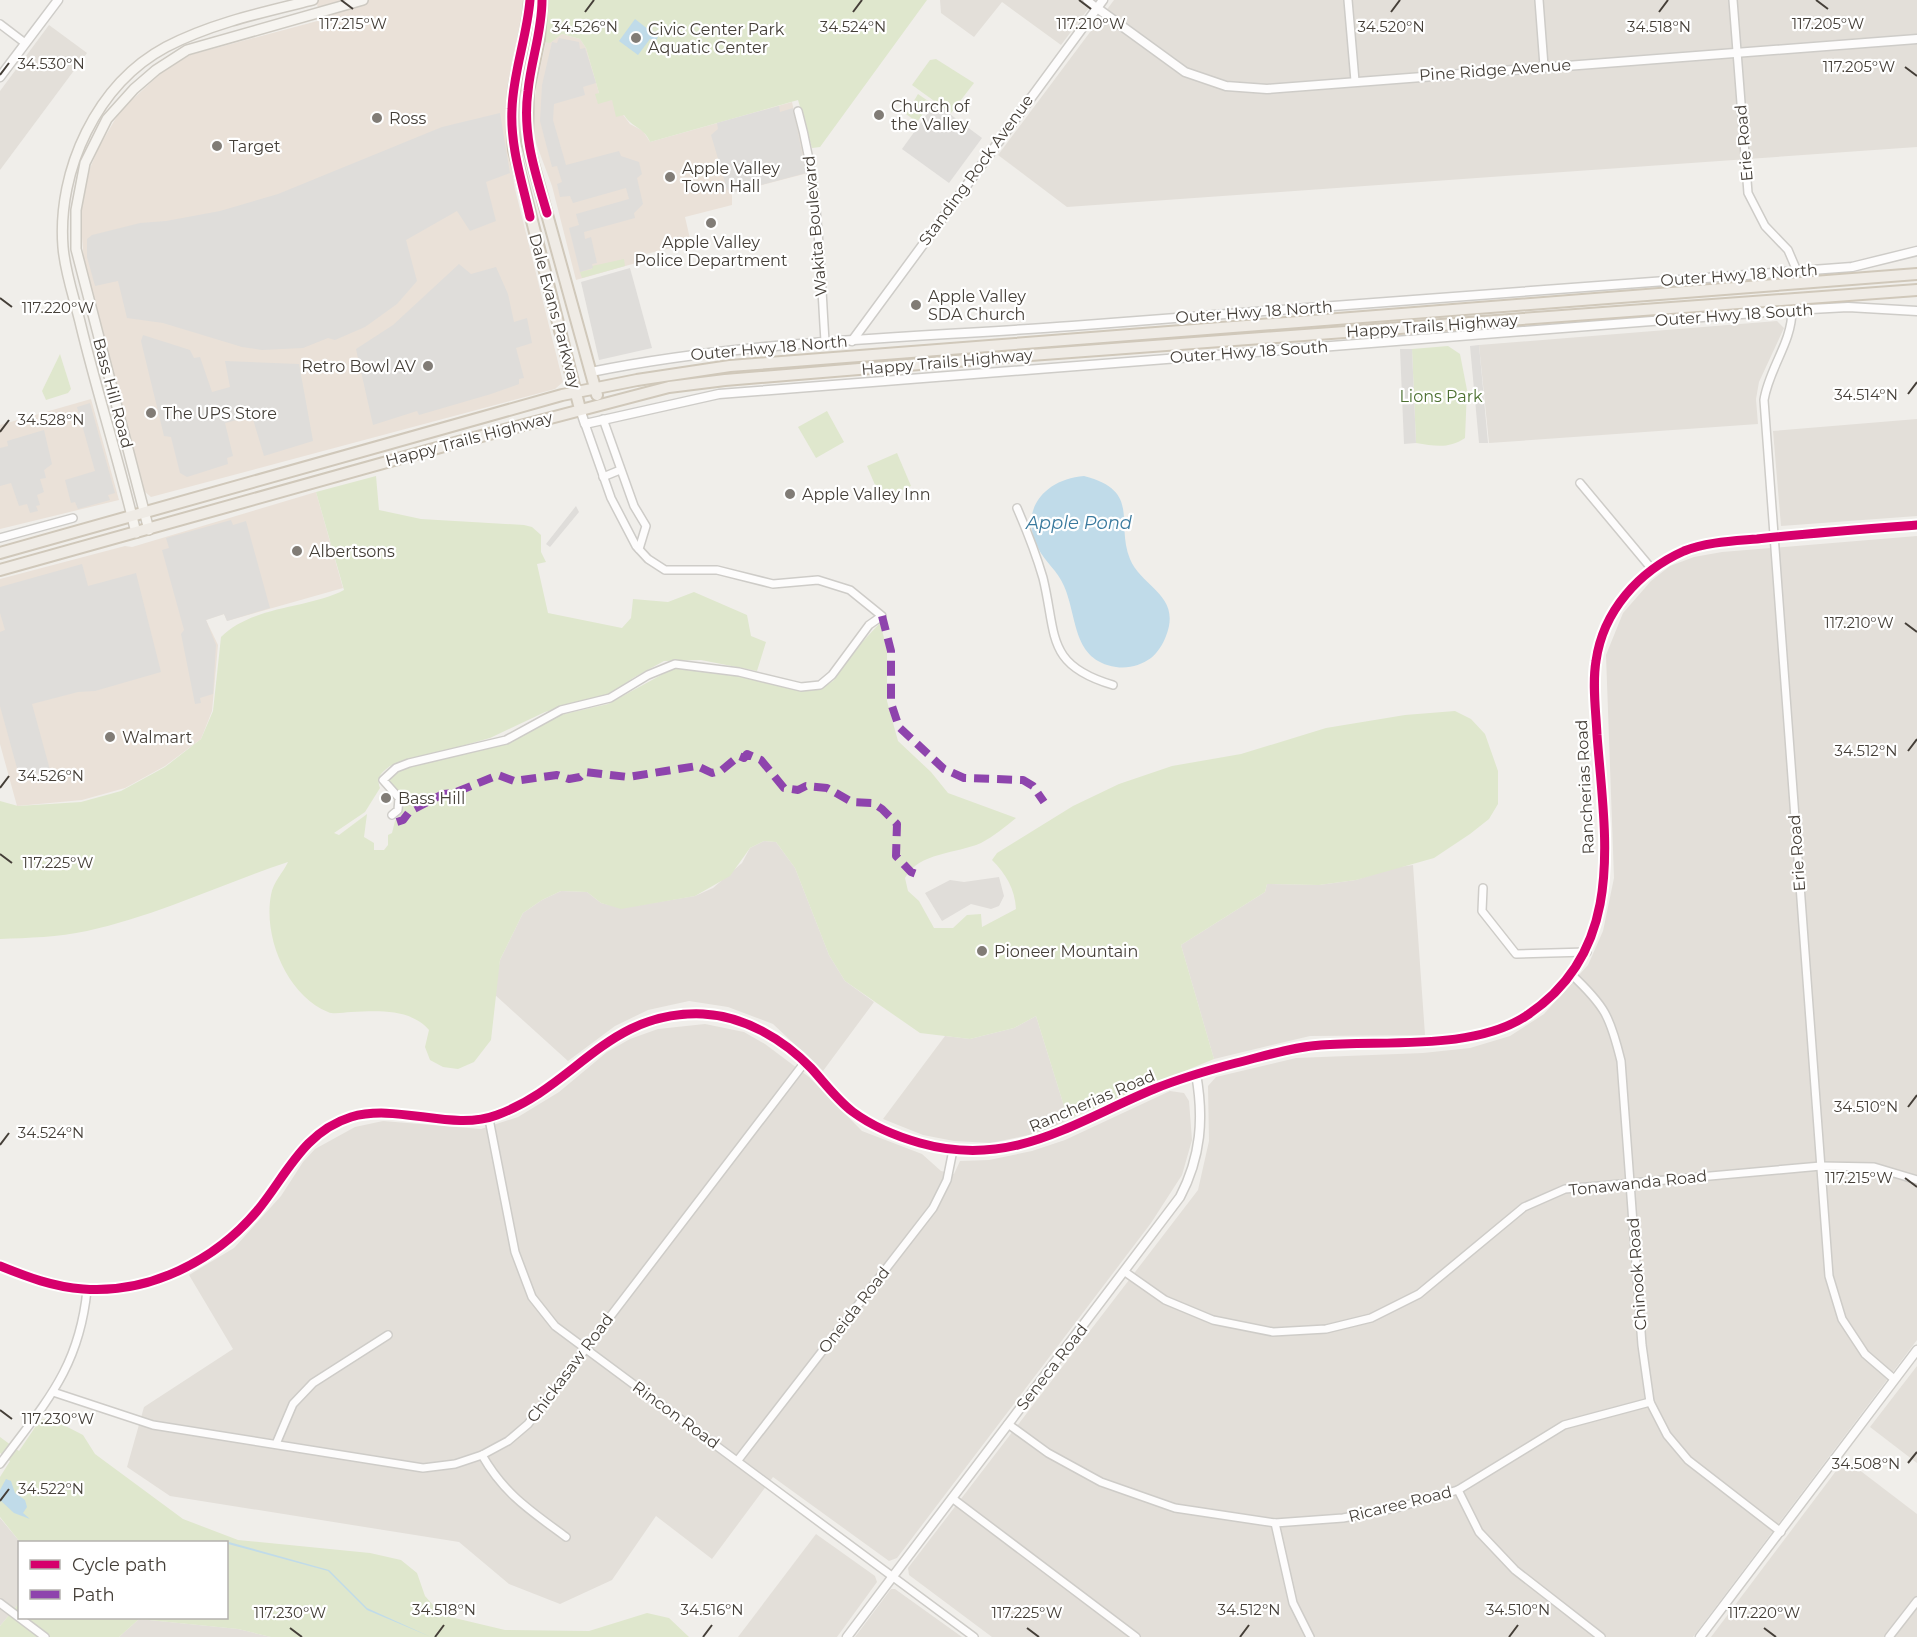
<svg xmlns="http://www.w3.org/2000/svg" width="1917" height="1637" font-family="Montserrat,sans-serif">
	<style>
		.residential { fill: #e3dfd9 }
		.commercial { fill: #eae1d8 }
		.industrial { fill: #e0ddd9 }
		.green { fill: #dfe7cd }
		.parking { fill: #dfddda }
		.water { fill: #c0dbe9 }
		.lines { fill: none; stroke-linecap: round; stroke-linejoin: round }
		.minor-casing { stroke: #ceccc8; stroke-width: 10 }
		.tertiary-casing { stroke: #ceccc8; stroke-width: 11 }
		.secondary-casing { stroke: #cecac2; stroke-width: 12 }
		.primary-casing { stroke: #d0c8ba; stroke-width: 14 }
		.minor { stroke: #fdfcfc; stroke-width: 7 }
		.tertiary { stroke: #fdfcfc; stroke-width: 8 }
		.secondary { stroke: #f6f4f0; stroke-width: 9 }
		.primary { stroke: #efebe5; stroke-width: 10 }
		.quiet { stroke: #8e44ad; stroke-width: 8; stroke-dasharray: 15 8; stroke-linecap: butt }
		.cycleway-casing { stroke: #fff; stroke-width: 13 }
		.cycleway { stroke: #d6006c; stroke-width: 9 }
		.ticks { fill: none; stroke: #453f38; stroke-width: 2 }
		.poi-dot { fill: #817c76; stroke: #fff; stroke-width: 2 }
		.labels { text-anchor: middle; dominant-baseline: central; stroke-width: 4.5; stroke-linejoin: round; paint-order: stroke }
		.poi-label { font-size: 16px; fill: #453f38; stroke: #fff; text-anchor: start }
		.street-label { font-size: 16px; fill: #453f38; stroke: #fff }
		.park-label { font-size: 16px; fill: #4d7031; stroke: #fff }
		.water-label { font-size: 18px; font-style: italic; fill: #3a7a9e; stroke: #fff }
		.ticks-label { font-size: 15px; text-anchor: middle; fill: #453f38; stroke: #fff; stroke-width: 4.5; stroke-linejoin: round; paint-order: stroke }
	</style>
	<rect width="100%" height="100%" fill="#f0eeea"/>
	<!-- residential -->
	<g class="residential">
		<path d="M940 0H1095L1061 45 1002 2 974 37 941 13Z"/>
		<path d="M1114 0H1917V147L1067 207 998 155Z"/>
		<path d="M49 25 87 53 0 170V91Z"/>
		<path d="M1777 321 1784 328 1759 382 1756 399 1758 424 1489 443 1479 345Z"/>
		<path d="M1917 419V516L1781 526 1773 431Z"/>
		<path d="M1917 536V1340L1693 1637H992L909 1575 908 1568 1198 1190 1209 1141 1208 1086 1216 1077 1296 1058 1423 1053 1470 1048 1510 1036 1544 1014 1588 965 1603 931 1614 878 1606 655 1623 613 1651 581 1670 566 1694 557 1722 552Z"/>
		<path d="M764 841 776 842 795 868 829 955 845 981 874 1002 823 1071 773 1024 728 1007 689 1001 648 1010 615 1026 568 1061 494 994 500 960 523 913 542 900 561 891 587 892 601 903 622 908 695 896 713 888 742 863 750 848Z"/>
		<path d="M1413 865 1425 1035 1310 1036 1214 1059 1181 945 1265 892 1267 884 1319 885 1356 880 1392 868Z"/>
		<path d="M1036 1016 1068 1119 1047 1131 991 1143 954 1141 923 1135 883 1119 945 1036 970 1039 1014 1028Z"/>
		<path d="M705 1024 744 1032 765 1044 809 1077 862 1131 922 1154 941 1171 954 1174 960 1161 989 1160 1032 1151 1065 1140 1170 1091 1184 1093 1189 1101 1192 1140 1182 1175 1151 1223 897 1558 889 1561 773 1477 712 1559 656 1516 612 1580 560 1604 509 1584 459 1542 170 1496 127 1467 144 1407 233 1349 189 1275 234 1248 281 1196 303 1162 315 1149 355 1127 383 1121 481 1129 518 1117 559 1092 607 1052 630 1039 658 1029Z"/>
		<path d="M1917 1366V1463L1870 1427Z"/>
		<path d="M1845 1459 1917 1514V1637H1711Z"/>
		<path d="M0 1518 20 1542 19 1603 0 1626Z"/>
		<path d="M816 1534 875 1576 877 1582 837 1637H738Z"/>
		<path d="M891 1589H895L962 1637H855Z"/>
		<path d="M139 1619 238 1629 271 1637H119Z"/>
	</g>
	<!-- commercial -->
	<g class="commercial">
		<path d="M316 0H524L523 21 507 99 508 146 515 189 563 382 555 389 151 497 144 491 84 264 81 223 82 204 90 168 99 147 120 111 160 74 190 55 321 20Z"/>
		<path d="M562 34 580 39 586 48 599 93 612 100 630 124 643 131 650 142 792 102 808 173 732 193V205L685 217 691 243 642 255 643 261 576 280 552 186 536 143 533 126 536 87 546 42Z"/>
		<path d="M91 399 119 500 0 529V425Z"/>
		<path d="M316 492 343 588 227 621 224 614 206 620 218 645 212 711 201 739 165 766 125 788 82 800 17 806 0 744V579L125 546 132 547Z"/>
	</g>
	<!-- industrial -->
	<path class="industrial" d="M999 877 1004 896 999 906 991 909 971 904 942 921 925 893 950 880 964 882Z"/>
	<!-- green -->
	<g class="green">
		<path d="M548 0H927L820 147 812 148 798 100 650 142C644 127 632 128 624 115L616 117 612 100 598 104 595 94 599 93 586 48 580 39 562 34 550 43 544 42Z"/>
		<path d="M936 59 974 83 951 113 912 85 930 60Z"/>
		<path d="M918 94 931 103 917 122 906 114Z"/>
		<path d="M624 259 625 266 582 278 580 272 592 269V266Z"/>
		<path d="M1448 346 1460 354 1467 390 1465 438C1449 449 1435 446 1416 443L1412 349Z"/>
		<path d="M60 354 71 389 68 393 46 400 42 391Z"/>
		<path d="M827 411 844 442 816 458 798 427Z"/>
		<path d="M897 453 911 486 881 499 867 466Z"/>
		<path d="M376 476 379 510 421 519 524 525 532 527 541 535V552L546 562 537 564 548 613 622 628 631 618 633 599 668 602 694 592 747 615 751 636 766 642 757 671 701 660 664 661 633 678 609 695 545 712 490 738 390 766C381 773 376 777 380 788L365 812 334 833 339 835 367 814 364 837 374 843V850H384L388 845V835L392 833 395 821 403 810 402 796 387 781 394 773 415 764 502 745 560 715 608 704 674 668 725 673 807 690 823 687 833 681 851 654 880 623 887 649V701L898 741 931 772 948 793 1016 818C1005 827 994 836 981 843 956 854 919 852 905 878L908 891 919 901 934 928H953L967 915 981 914 982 927 1016 909C1015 889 1006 874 992 860L997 853 1073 806 1119 784 1172 766 1241 754 1326 728 1405 715 1455 711 1471 719 1485 734 1498 771V804L1489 819 1470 834 1434 858 1356 880 1319 885 1267 884 1265 892 1181 945 1214 1059 1068 1119 1036 1016 1014 1028 970 1039 920 1033 845 981 829 955 795 868 776 842 764 841 750 848 730 876 695 896 621 909 601 903 587 892 561 891 542 900 523 913 500 960 491 1040 474 1062 458 1069 443 1067 430 1060 425 1047 429 1030C410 1008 377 1011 351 1012 344 1012 334 1015 328 1012 287 995 263 937 271 895 273 882 283 873 288 862 221 884 156 916 87 931 58 937 29 938 0 939V801L18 806 81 802 121 791 165 767 201 739 213 711 221 637C253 605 308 609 344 590L316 492Z"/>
		<path d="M50 1418 83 1435 95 1454 183 1519 238 1540 370 1553 401 1560 417 1573 425 1596 442 1615 505 1630 589 1631 647 1613 669 1618 689 1637H271L238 1629 139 1619 119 1637H0V1626L19 1603 20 1618H226V1542H20L0 1517V1477L10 1461 0 1453V1437L19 1451 40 1420Z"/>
	</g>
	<!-- parking -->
	<g class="parking">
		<path d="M559 38 579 42 580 49 585 48 596 83 583 87 585 95 554 104 553 120 566 165 619 151 621 156 639 162 642 174 637 178 643 204 634 213 635 218 584 232 585 239 591 237 597 263 592 264 593 268 580 272 569 228 579 225 576 214 629 199 626 188 573 203 570 196 560 197 557 184 562 182 557 166 552 167 540 121 542 85 552 42 557 43Z"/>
		<path d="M935 103 982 138 949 183 902 149Z"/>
		<path d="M779 106 780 112 793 108 806 173 731 193 727 189 711 135 718 129 717 123Z"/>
		<path d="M500 113 510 173 486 182 496 221 470 231 457 211 406 240 417 281 397 304 365 327 335 340 328 338 303 348 262 350 242 347 163 323 127 318 118 281 95 286 87 257V239L92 235 140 223 166 221 220 211 278 194 442 127Z"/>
		<path d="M459 264 471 274 496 267 508 294 514 322 527 318 532 343 516 348 524 378 519 379V384L491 394 419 415 417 411 373 425 356 349 393 325Z"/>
		<path d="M630 268 652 348 599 360 581 282Z"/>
		<path d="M143 335 190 350 194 358 200 357 212 392 230 387 225 361 299 364 313 441 264 456 252 416 225 423 233 456 227 458 228 464 187 477 180 473 171 437 164 436 141 341Z"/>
		<path d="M1479 345 1488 443H1479L1470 346Z"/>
		<path d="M1400 349H1412L1416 443 1404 444Z"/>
		<path d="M90 403 115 493 108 495 110 500 78 509 75 502 71 503 65 480 95 471 77 407Z"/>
		<path d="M44 430 52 464 44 470 46 478 40 479 44 492 37 495 40 505 36 506 38 511 30 513 27 504 19 506 11 483 0 486V448L8 446 7 441Z"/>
		<path d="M576 506 579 512 550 547 546 544Z"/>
		<path d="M231 520 233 525 246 521 270 608 227 621 224 614 206 620 216 645 213 694 200 698 201 703 195 704 181 634 184 630 162 550 169 548 166 538Z"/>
		<path d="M82 564 88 586 136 573 161 672 95 691 78 692 32 704 50 770 20 779 0 706V632L5 630 0 613V587Z"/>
	</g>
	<!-- water -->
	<g class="water">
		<path d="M635 19 658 37 655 42 650 39 638 55 619 41Z"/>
		<path d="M1084 476C1142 491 1115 522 1130 559 1142 588 1182 595 1166 636 1163 644 1158 652 1151 658 1141 665 1129 669 1116 667 1072 660 1078 618 1064 586 1058 571 1045 562 1038 548 1018 510 1045 479 1084 476Z"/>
		<path d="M6 1479 11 1481 15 1493 25 1500 27 1507 23 1513 30 1519 14 1513 0 1500V1490Z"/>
		<path d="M229 1542 329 1570 367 1608 431 1637 367 1610 328 1571 228 1544Z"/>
	</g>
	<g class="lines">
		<defs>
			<g id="minor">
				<path d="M1087 0 1097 8"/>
				<path d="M1348 0 1355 81"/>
				<path d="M1539 0 1544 66"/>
				<path d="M1733 0 1748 193 1765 226 1788 250 1797 271"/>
				<path d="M0 24 25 43"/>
				<path d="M798 111C819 186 820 265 825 341"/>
				<path d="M1792 310C1792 343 1769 368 1764 400L1829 1276 1842 1319 1865 1354 1894 1379"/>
				<path d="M603 419 634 506 646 526 639 549"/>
				<path d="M603 477 620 470"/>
				<path d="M1580 483 1651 568"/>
				<path d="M1017 508C1027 531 1036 554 1043 578 1057 635 1045 665 1113 685"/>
				<path d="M0 538 73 518"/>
				<path d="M392 815 398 810 399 798 383 780 396 768 409 763 506 740 561 710 610 698 648 675 675 664 739 672 801 687 820 685 832 675 869 625 882 616 850 590 818 580 773 584 717 570H665L648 559 636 546 611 498 585 424"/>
				<path d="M1483 888 1482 911 1516 954 1587 952"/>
				<path d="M1571 974C1605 1006 1610 1016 1621 1061L1642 1345 1650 1402 1667 1435 1688 1460 1781 1532"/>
				<path d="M489 1119 515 1252 532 1297 555 1326 974 1637"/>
				<path d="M1125 1272 1165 1300 1213 1320 1273 1332 1326 1329 1371 1318 1419 1294 1524 1207 1565 1189 1821 1166 1874 1167 1917 1180"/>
				<path d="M53 1392 153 1425 423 1468 455 1464 482 1455 508 1441 528 1424 805 1062"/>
				<path d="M1008 1424 1048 1453 1101 1482 1175 1508 1275 1523 1343 1518 1396 1508 1458 1490 1564 1425 1650 1402"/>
				<path d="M276 1444 293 1404 313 1383 388 1335"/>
				<path d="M482 1455C504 1494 531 1511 566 1537"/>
				<path d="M738 1460 933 1208 947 1180 953 1150"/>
				<path d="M0 1464C45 1403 79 1369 87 1290"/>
				<path d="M1458 1490 1479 1532 1515 1570 1601 1637"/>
				<path d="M952 1498 1136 1637"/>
				<path d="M1275 1523 1293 1603 1310 1637"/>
				<path d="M0 1603 45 1637"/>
				<path d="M1889 1637 1917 1601"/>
			</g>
			<g id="tertiary">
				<path d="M1097 8 1185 72 1226 86 1267 89 1917 39"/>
				<path d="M0 77 58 0"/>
				<path d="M852 341 1103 0"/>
				<path d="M591 372C749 340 911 338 1072 326 1332 306 1592 285 1852 267L1917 251"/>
				<path d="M580 409 585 424 719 394 1792 310 1848 307 1917 311"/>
				<path d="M0 1266C27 1277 54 1287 83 1289 149 1294 215 1261 257 1211 286 1176 303 1132 351 1117 398 1103 452 1132 497 1115 576 1086 608 1010 703 1014 744 1016 783 1039 811 1068 824 1082 837 1100 853 1112 872 1126 899 1137 920 1143 1012 1169 1074 1122 1154 1089 1181 1078 1209 1070 1236 1063 1264 1056 1293 1047 1321 1045 1383 1040 1473 1051 1526 1016 1627 950 1605 838 1597 735 1596 711 1592 685 1596 661 1603 611 1639 571 1684 551 1706 542 1734 541 1757 539 1810 533 1864 529 1917 525"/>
				<path d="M847 1637 1180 1197C1201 1157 1204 1118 1196 1074"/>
				<path d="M1700 1637 1917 1350"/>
			</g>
			<g id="secondary">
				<path d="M149 530 76 249V210L85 163 107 119 134 89 156 70 187 50 363 0"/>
				<path d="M136 533C120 464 98 396 81 326 75 300 65 273 63 247 57 170 97 84 166 47 212 23 264 12 313 0"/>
			</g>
			<g id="primary">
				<path d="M530 0C528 29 520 55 515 84 511 106 512 128 514 150L580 409"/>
				<path d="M542 0 539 39 528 91 527 142 597 395"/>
				<path d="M0 553 562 395 637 380 730 366 1917 274"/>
				<path d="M0 570 455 443 669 387 725 380 1017 356 1917 290"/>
			</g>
		</defs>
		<!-- minor casing -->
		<use href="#minor" class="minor-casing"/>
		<!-- tertiary casing -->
		<use href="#tertiary" class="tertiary-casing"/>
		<!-- secondary casing -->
		<use href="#secondary" class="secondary-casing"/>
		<!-- primary casing -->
		<use href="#primary" class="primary-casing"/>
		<!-- minor -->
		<use href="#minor" class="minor"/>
		<!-- tertiary -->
		<use href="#tertiary" class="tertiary"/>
		<!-- secondary -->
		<use href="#secondary" class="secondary"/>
		<!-- primary -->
		<use href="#primary" class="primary"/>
		<!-- quiet -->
		<g class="quiet">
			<path d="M882 616 891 651V703L899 727 944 769 964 778 1023 780 1033 786 1044 802"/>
			<path d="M397 822 403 820 410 811 443 794 454 793 498 775 514 781 557 775 569 779 580 777 585 772 628 777 697 766 712 773 722 770 739 756 744 758 747 754 761 760 784 788 798 790 806 786 827 788 852 802 873 803 882 809 897 824 896 856 911 872 919 875"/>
		</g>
		<defs>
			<g id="cycleway">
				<path d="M542 0C542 32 531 60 528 91 522 134 535 172 547 213"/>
				<path d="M530 217C522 181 510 146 512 109 513 72 527 37 530 0"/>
				<path d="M0 1266C27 1277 54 1287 83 1289 149 1294 215 1261 257 1211 286 1176 303 1132 351 1117 398 1103 452 1132 497 1115 576 1086 608 1010 703 1014 744 1016 783 1039 811 1068 824 1082 837 1100 853 1112 872 1126 899 1137 920 1143 1012 1169 1074 1122 1154 1089 1181 1078 1209 1070 1236 1063 1264 1056 1293 1047 1321 1045 1383 1040 1473 1051 1526 1016 1627 950 1605 838 1597 735 1596 711 1592 685 1596 661 1603 611 1639 571 1684 551 1706 542 1734 541 1757 539 1810 533 1864 529 1917 525"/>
			</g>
		</defs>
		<!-- cycleway casing -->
		<use href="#cycleway" class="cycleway-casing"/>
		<!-- cycleway -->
		<use href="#cycleway" class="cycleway"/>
	</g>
	<!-- ticks -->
	<path class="ticks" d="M341 0 353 9M1079 0 1091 9M1816 0 1828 9M585 12 594 0M853 12 862 0M1391 12 1400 0M1659 12 1668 0M1905 67 1917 76M0 75 9 63M0 298 12 307M1908 394 1917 382M0 432 9 420M1905 623 1917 632M1908 751 1917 739M0 788 9 776M0 854 12 863M1908 1107 1917 1095M0 1145 9 1133M1905 1178 1917 1187M0 1410 12 1419M1908 1463 1917 1452M0 1501 9 1489M290 1628 302 1637M1027 1628 1039 1637M1764 1628 1776 1637M435 1637 444 1625M703 1637 712 1625M1240 1637 1249 1625M1509 1637 1518 1625"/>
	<!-- markers -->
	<g class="poi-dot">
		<circle cx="636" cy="38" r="6"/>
		<circle cx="879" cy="115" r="6"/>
		<circle cx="377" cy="118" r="6"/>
		<circle cx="217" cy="146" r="6"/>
		<circle cx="670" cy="177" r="6"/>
		<circle cx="711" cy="223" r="6"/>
		<circle cx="916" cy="305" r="6"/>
		<circle cx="428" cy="366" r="6"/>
		<circle cx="151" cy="413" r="6"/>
		<circle cx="790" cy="494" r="6"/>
		<circle cx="297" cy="551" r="6"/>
		<circle cx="110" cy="737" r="6"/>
		<circle cx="386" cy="798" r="6"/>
		<circle cx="982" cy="951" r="6"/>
	</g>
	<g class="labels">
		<!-- poi labels -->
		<g class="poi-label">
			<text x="648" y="29">Civic Center Park<tspan x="648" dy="18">Aquatic Center</tspan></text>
			<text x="891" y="106">Church of<tspan x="891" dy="18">the Valley</tspan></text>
			<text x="389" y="118">Ross</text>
			<text x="229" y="146">Target</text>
			<text x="682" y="168">Apple Valley<tspan x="682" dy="18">Town Hall</tspan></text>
			<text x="711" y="242" text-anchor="middle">Apple Valley<tspan x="711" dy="18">Police Department</tspan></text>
			<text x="928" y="296">Apple Valley<tspan x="928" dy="18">SDA Church</tspan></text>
			<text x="416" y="366" text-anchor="end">Retro Bowl AV</text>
			<text x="163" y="413">The UPS Store</text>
			<text x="802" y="494">Apple Valley Inn</text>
			<text x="309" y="551">Albertsons</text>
			<text x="122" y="737">Walmart</text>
			<text x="398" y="798">Bass Hill</text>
			<text x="994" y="951">Pioneer Mountain</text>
		</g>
		<!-- street labels -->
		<g class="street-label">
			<text transform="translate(1495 70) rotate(-4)">Pine Ridge Avenue</text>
			<text transform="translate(1744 143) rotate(-95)">Erie Road</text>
			<text transform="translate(976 170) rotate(-54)">Standing Rock Avenue</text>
			<text transform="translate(815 226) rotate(-95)">Wakita Boulevard</text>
			<text transform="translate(1739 275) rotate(-4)">Outer Hwy 18 North</text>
			<text transform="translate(555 311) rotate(75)">Dale Evans Parkway</text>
			<text transform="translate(1254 312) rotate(-4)">Outer Hwy 18 North</text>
			<text transform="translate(1734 315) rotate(-4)">Outer Hwy 18 South</text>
			<text transform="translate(1432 326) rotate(-4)">Happy Trails Highway</text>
			<text transform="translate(769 348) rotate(-5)">Outer Hwy 18 North</text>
			<text transform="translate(1249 352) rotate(-4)">Outer Hwy 18 South</text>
			<text transform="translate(947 362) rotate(-5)">Happy Trails Highway</text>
			<text transform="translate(113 393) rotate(75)">Bass Hill Road</text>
			<text transform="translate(469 439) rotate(-15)">Happy Trails Highway</text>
			<text transform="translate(1585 787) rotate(-93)">Rancherias Road</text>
			<text transform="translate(1797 853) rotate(-94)">Erie Road</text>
			<text transform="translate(1092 1101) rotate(-23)">Rancherias Road</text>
			<text transform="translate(1638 1183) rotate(-6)">Tonawanda Road</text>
			<text transform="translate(1637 1274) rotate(-94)">Chinook Road</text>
			<text transform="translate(854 1310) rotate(-52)">Oneida Road</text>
			<text transform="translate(1052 1367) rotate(-52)">Seneca Road</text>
			<text transform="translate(570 1368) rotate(-53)">Chickasaw Road</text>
			<text transform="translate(676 1415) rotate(36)">Rincon Road</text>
			<text transform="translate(1400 1504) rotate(-14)">Ricaree Road</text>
		</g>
		<!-- park labels -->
		<g class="park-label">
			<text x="1441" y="396">Lions Park</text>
		</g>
		<!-- water labels -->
		<g class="water-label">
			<text x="1079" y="523">Apple Pond</text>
		</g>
	</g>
	<g class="ticks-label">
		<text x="353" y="29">117.215°W</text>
		<text x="1091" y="29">117.210°W</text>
		<text x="1828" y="29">117.205°W</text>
		<text x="585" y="32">34.526°N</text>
		<text x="853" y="32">34.524°N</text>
		<text x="1391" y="32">34.520°N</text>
		<text x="1659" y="32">34.518°N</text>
		<text x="51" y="69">34.530°N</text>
		<text x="1859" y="72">117.205°W</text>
		<text x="58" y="313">117.220°W</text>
		<text x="1866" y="400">34.514°N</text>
		<text x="51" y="425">34.528°N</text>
		<text x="1859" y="628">117.210°W</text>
		<text x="1866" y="756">34.512°N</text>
		<text x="51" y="781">34.526°N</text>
		<text x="58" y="868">117.225°W</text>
		<text x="1866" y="1112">34.510°N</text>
		<text x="51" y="1138">34.524°N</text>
		<text x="1859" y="1183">117.215°W</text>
		<text x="58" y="1424">117.230°W</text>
		<text x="1866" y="1469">34.508°N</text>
		<text x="51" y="1494">34.522°N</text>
		<text x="444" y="1615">34.518°N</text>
		<text x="712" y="1615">34.516°N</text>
		<text x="1249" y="1615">34.512°N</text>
		<text x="1518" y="1615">34.510°N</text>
		<text x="290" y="1618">117.230°W</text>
		<text x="1027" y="1618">117.225°W</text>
		<text x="1764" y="1618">117.220°W</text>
	</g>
	<!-- legend -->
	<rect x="18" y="1541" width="210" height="78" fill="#ffffff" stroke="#b5b2af" stroke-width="1.5"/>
	<rect x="30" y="1560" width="30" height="9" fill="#d6006c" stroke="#b5b2af" stroke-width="1.5"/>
	<text x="72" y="1571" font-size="18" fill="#453f38">Cycle path</text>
	<rect x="30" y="1590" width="30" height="9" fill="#8e44ad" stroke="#b5b2af" stroke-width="1.5"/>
	<text x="72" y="1601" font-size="18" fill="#453f38">Path</text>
</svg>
